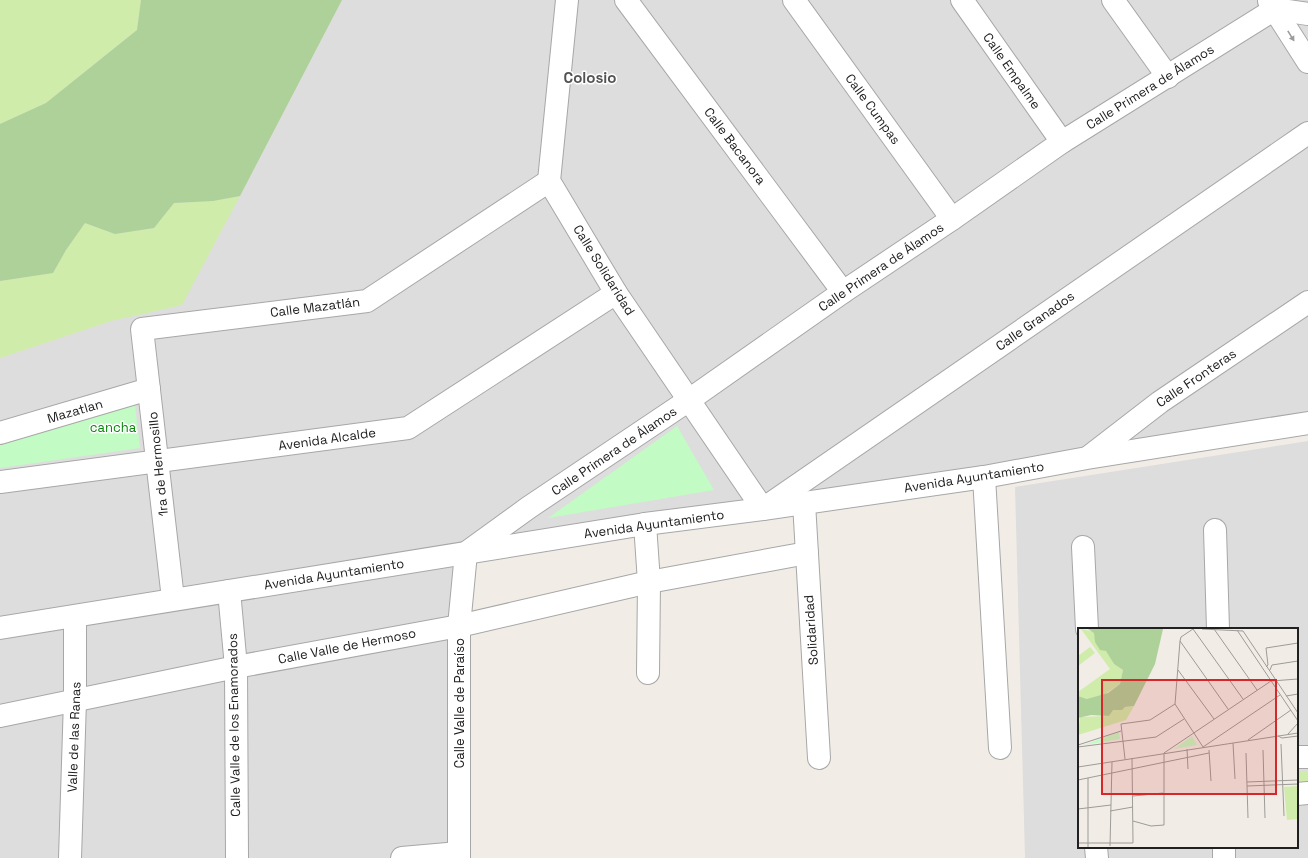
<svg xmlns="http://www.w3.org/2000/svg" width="1308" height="858" font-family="'Space Grotesk',sans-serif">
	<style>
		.residential { fill: #dedddd; fill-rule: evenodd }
		.grass { fill: #cfecab }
		.forest { fill: #add199 }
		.park { fill: #c2fbc4 }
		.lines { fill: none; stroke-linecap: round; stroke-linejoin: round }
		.minor-casing { stroke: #a7a7a7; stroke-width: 24 }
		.minor { stroke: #fff; stroke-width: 22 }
		.oneway { fill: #9b9b9b }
		.labels { text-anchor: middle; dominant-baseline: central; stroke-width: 3; stroke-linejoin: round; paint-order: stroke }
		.street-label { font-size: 13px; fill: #202020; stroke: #fff }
		.park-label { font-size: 13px; fill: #08840b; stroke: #fff }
		.quarter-label { font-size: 15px; font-weight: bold; fill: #535353; stroke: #fff }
		.inset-road { fill: none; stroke: #9d9b97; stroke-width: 1 }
		.view { fill: #d62828; fill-opacity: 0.15; stroke: #d62828; stroke-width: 2 }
		.inset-edge { fill: none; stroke: #202020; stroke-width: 2 }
	</style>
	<rect width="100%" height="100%" fill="#f1ede6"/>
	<!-- residential -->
	<g class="residential">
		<path d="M0 0H1308V421L0 624Z"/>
		<path d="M1308 441V858H1025L1015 487ZM1079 629H1297V847H1079Z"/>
		<path d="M469 554 463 631 470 858H0V627Z"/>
	</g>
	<!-- grass -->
	<g class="grass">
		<path d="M0 0H141L137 30 46 103 0 124Z"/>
		<path d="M240 196 182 305 111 321 0 358V281L53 273 66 250 85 223 115 234 154 228 174 203 213 201Z"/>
		<path d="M1308 771V782L1297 783V772Z"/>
	</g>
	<!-- forest -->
	<path class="forest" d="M141 0H342L240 196 213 201 174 203 154 228 115 234 85 223 66 250 53 273 0 281V124L46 103 137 30Z"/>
	<!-- park -->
	<g class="park">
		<path d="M134 396 140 448 0 468V437Z"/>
		<path d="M677 426 714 490 548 518Z"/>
	</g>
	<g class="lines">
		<defs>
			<g id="minor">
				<path d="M567 0 549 181 616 293 763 509 1308 133"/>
				<path d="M626 0 843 292"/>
				<path d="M794 0 952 219"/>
				<path d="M962 0 1062 142"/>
				<path d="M1113 0 1168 77"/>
				<path d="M1269 1 1308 62"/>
				<path d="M0 433 149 389"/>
				<path d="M1090 456 1160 402 1308 302"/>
				<path d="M984 477 1000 748"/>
				<path d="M0 482 408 428 616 293"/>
				<path d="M804 503 819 758"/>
				<path d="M645 524 649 582 648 673"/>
				<path d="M1215 530 1218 629"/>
				<path d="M1083 547 1087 629"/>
				<path d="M229 591 236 667 237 858"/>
				<path d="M173 599 142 329 367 301 549 181"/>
				<path d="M0 628 645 524 763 509 984 477 1087 458 1308 423"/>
				<path d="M0 716 236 667 459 626 649 582 807 553"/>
				<path d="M1297 757H1308"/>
				<path d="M1297 794 1308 793"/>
				<path d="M1096 847 1097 858"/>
				<path d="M1224 847V858"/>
				<path d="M70 858 75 700V617"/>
				<path d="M402 858 459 853"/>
				<path d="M459 858V626L466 553 528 508 689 400 843 292 952 219 1062 142 1275 9 1308 14"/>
			</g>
		</defs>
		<!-- minor casing -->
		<use href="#minor" class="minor-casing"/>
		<!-- minor -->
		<use href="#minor" class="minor"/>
	</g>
	<!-- one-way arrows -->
	<defs><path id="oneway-solid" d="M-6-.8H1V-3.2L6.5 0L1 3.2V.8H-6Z"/></defs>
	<use class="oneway" href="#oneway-solid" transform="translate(1291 36) rotate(58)"/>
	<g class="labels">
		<!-- street labels -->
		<g class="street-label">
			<text transform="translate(1012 71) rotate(55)">Calle Empalme</text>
			<text transform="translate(1150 87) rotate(-32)">Calle Primera de Álamos</text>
			<text transform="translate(873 109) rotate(54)">Calle Cumpas</text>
			<text transform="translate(735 146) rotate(53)">Calle Bacanora</text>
			<text transform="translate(881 267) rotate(-34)">Calle Primera de Álamos</text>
			<text transform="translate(604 270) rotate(58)">Calle Solidaridad</text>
			<text transform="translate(315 307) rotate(-7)">Calle Mazatlán</text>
			<text transform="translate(1035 321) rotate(-35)">Calle Granados</text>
			<text transform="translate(1196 378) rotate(-34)">Calle Fronteras</text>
			<text transform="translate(75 411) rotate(-16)">Mazatlan</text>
			<text transform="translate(327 439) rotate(-8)">Avenida Alcalde</text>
			<text transform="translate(614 451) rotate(-34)">Calle Primera de Álamos</text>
			<text transform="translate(158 464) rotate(-96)">1ra de Hermosillo</text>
			<text transform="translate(974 477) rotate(-9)">Avenida Ayuntamiento</text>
			<text transform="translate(654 524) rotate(-8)">Avenida Ayuntamiento</text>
			<text transform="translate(334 574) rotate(-9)">Avenida Ayuntamiento</text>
			<text transform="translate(811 630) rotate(-94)">Solidaridad</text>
			<text transform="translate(347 646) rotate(-11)">Calle Valle de Hermoso</text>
			<text transform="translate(459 703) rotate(-90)">Calle Valle de Paraíso</text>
			<text transform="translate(234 725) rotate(-91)">Calle Valle de los Enamorados</text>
			<text transform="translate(74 737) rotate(-88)">Valle de las Ranas</text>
		</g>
		<!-- park labels -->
		<g class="park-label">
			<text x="113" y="427">cancha</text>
		</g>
		<!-- quarter labels -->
		<g class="quarter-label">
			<text x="590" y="77">Colosio</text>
		</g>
	</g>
	<!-- overview -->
	<g transform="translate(1078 628)">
		<rect width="220" height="220" fill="#f1ede6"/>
		<path d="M3 1 17 4V14L30 25 36 36 45 42 42 56 21 70 9 71 0 68V64L32 41ZM12 19 17 25 0 38V28ZM56 78 48 92 0 107 2 89 31 88 35 81ZM220 158V191L209 192 206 159Z" fill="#cfecab"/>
		<path d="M10 1H85L77 36 56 78 47 79 44 82H35L31 88 13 87 0 90V68L9 71 30 65 42 56 45 42 36 36 28 23 22 22 17 14 16 5Z" fill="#add199"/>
		<path d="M41 104 42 111 6 117ZM114 108 119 117 96 121Z" fill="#c2fbc4"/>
		<path class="inset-road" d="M115 1 103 9 102 13 97 76 125 119 202 67M115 1 165 71M124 1 165 3 220 85M136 1 179 62M159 2 220 93M102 13 150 81M188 39 190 37 188 20 220 15M100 42 136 91M192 42 194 37 220 33M208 68 220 66M210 106 220 95M200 108 204 110 220 108M170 112 213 82M155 115 157 151M203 116 206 188M0 117 43 103M0 119 78 109 106 91M109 121 110 141M131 122 133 153M185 122 187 190M168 125 170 190M47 131 43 96 72 92 97 76M0 139 220 105M0 152 131 125M169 154 220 152M169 158 220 156M55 168 85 165M0 181 33 177M32 183 55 179M55 193 73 198 86 197V125L193 53 220 51M0 215H55L54 130M32 218 34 134M10 219V150"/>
		<path class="view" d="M24 52H198V166H24Z"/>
		<rect width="220" height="220" class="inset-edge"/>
	</g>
</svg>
